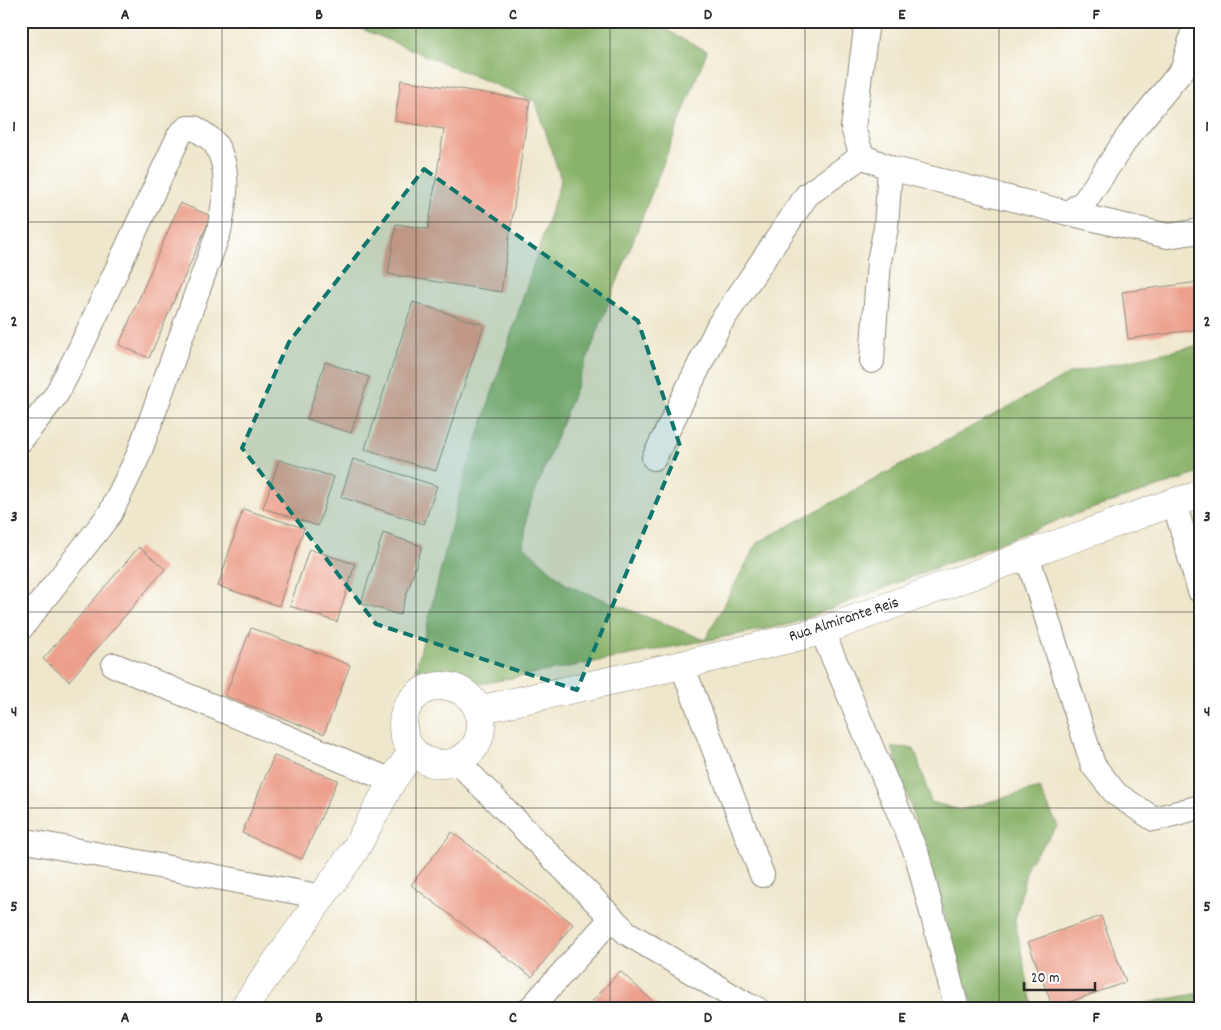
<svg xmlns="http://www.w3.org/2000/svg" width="1221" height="1030" font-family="Dekko,sans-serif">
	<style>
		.forest { fill: #8ab36a; stroke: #5a6f4a }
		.building { fill: #ec9f8a }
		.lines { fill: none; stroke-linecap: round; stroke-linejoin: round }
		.minor-casing { stroke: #8d897c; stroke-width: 26 }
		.major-casing { stroke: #8d897c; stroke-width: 29 }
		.minor { stroke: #fff; stroke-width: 24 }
		.major { stroke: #fff; stroke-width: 28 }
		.marked { fill: #0f766e; fill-opacity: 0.2; stroke: #0f766e; stroke-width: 4; stroke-dasharray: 10 6; stroke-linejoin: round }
		.grid { fill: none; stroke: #2b2b2b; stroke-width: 1; stroke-opacity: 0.55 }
		.labels { text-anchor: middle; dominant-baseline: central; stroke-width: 4; stroke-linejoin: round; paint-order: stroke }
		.street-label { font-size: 16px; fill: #2b2b2b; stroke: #fff }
		.neatline { fill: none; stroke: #2b2b2b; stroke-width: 2 }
		.grid-label { font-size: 16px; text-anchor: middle; font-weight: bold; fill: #2b2b2b }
	</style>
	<rect width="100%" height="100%" fill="#fff"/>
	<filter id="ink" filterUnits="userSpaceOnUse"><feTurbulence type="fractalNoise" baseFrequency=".02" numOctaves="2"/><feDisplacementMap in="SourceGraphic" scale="10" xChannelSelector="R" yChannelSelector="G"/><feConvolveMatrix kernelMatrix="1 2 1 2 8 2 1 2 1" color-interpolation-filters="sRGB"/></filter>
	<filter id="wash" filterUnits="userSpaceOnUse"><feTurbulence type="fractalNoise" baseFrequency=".0096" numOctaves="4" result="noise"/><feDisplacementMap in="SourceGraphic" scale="20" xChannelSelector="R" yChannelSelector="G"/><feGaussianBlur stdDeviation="1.12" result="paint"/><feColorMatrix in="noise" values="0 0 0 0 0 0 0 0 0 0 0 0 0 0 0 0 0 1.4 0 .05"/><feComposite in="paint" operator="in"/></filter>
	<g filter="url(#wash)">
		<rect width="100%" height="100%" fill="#efe7cc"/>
		<!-- forest -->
		<g class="forest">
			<path d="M343 21H649L707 51 527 513 524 546 567 585 705 640 757 543 1071 373 1200 345V473L1064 518 791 624 481 684 416 669 460 492 561 180 536 102Z"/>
			<path d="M892 747 914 748 931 802 960 810 1039 788 1058 826 1028 864 1015 921 1033 1009H974Z"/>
			<path d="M1200 993V1009H1113Z"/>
		</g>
		<g id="blocks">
			<!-- building -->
			<g class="building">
				<path d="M401 80 530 100 501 292 388 274 396 224 428 229 444 129 395 121Z"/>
				<path d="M180 203 211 216 149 358 119 345Z"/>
				<path d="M1199 282 1200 329 1128 339 1122 292Z"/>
				<path d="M413 302 484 325 436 471 365 449Z"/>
				<path d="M325 362 369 377 351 433 307 419Z"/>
				<path d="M353 459 437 486 424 524 341 497Z"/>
				<path d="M279 460 334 477 318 526 263 508Z"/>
				<path d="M243 509 304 528 279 606 218 586Z"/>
				<path d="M383 533 422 546 400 615 361 603Z"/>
				<path d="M139 547 165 569 69 681 43 659Z"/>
				<path d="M309 549 355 564 337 622 290 606Z"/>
				<path d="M251 628 350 665 324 734 225 696Z"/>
				<path d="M274 756 338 780 302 859 242 833Z"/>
				<path d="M452 832 573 924 532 977 411 885Z"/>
				<path d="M1101 916 1126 982 1053 1008 1028 942Z"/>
				<path d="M620 971 661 1009H585Z"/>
			</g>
		</g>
	</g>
	<g filter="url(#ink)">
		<use href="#blocks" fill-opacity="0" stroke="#8d897c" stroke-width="1"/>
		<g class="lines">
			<defs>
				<g id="minor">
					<path d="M867 21 853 128 862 156 890 168 1068 213 1085 201 1129 135 1183 69 1196 21"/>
					<path d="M1068 213 1168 236 1200 231"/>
					<path d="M872 361 879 261 886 228 890 168"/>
					<path d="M21 440 56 395 79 351 180 134 187 128H195C201 133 212 138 216 145 232 171 224 204 219 231L138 456 110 514 21 628"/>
					<path d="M654 458 719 325 807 195 862 156"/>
					<path d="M1174 502 1200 591"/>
					<path d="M1027 555 1093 765 1116 794 1154 819 1200 807"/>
					<path d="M822 631 917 855 957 1009"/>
					<path d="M114 665 392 781"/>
					<path d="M682 665 762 875"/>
					<path d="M457 761 627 933 747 1005 757 1009"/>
					<path d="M21 840 323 897"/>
					<path d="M530 1009 612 918"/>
				</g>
				<g id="major">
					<circle cx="442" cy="725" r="39"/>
					<path d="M478 710 682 665 822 631 1027 555 1174 502 1200 495"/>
					<path d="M243 1009 355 850 392 781 413 751"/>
				</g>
			</defs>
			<!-- minor casing -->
			<use href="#minor" class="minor-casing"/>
			<!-- major casing -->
			<use href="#major" class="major-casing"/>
			<!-- minor -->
			<use href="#minor" class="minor"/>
			<!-- major -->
			<use href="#major" class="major"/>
		</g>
	</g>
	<!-- marked area -->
	<path class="marked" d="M424 169 638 321 680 446 577 690 376 624 242 448 289 342Z"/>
	<!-- grid -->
	<path class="grid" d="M222 21V1009M416 21V1009M610 21V1009M805 21V1009M999 21V1009M21 222H1200M21 418H1200M21 612H1200M21 808H1200"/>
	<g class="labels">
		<!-- street labels -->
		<g class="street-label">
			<text transform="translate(844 620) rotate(-18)">Rua Almirante Reis</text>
		</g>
	</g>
	<!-- margin -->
	<rect width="1221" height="1030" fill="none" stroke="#fff" stroke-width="55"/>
	<!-- scale -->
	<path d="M1024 982v8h71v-8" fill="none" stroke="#2b2b2b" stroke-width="2.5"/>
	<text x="1031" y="982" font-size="15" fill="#2b2b2b" stroke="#ffffff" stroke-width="4" paint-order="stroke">20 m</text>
	<rect x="28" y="28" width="1166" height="974" class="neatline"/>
	<g class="grid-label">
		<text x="125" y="19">A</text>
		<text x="319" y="19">B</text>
		<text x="513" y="19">C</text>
		<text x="708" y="19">D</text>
		<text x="902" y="19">E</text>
		<text x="1096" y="19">F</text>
		<text x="14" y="131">1</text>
		<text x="1207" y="131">1</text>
		<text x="14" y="326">2</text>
		<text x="1207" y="326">2</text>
		<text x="14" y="521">3</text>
		<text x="1207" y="521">3</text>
		<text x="14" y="716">4</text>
		<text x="1207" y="716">4</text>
		<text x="14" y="911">5</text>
		<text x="1207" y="911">5</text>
		<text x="125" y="1022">A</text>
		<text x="319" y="1022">B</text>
		<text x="513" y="1022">C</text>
		<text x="708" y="1022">D</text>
		<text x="902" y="1022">E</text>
		<text x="1096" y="1022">F</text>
	</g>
</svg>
